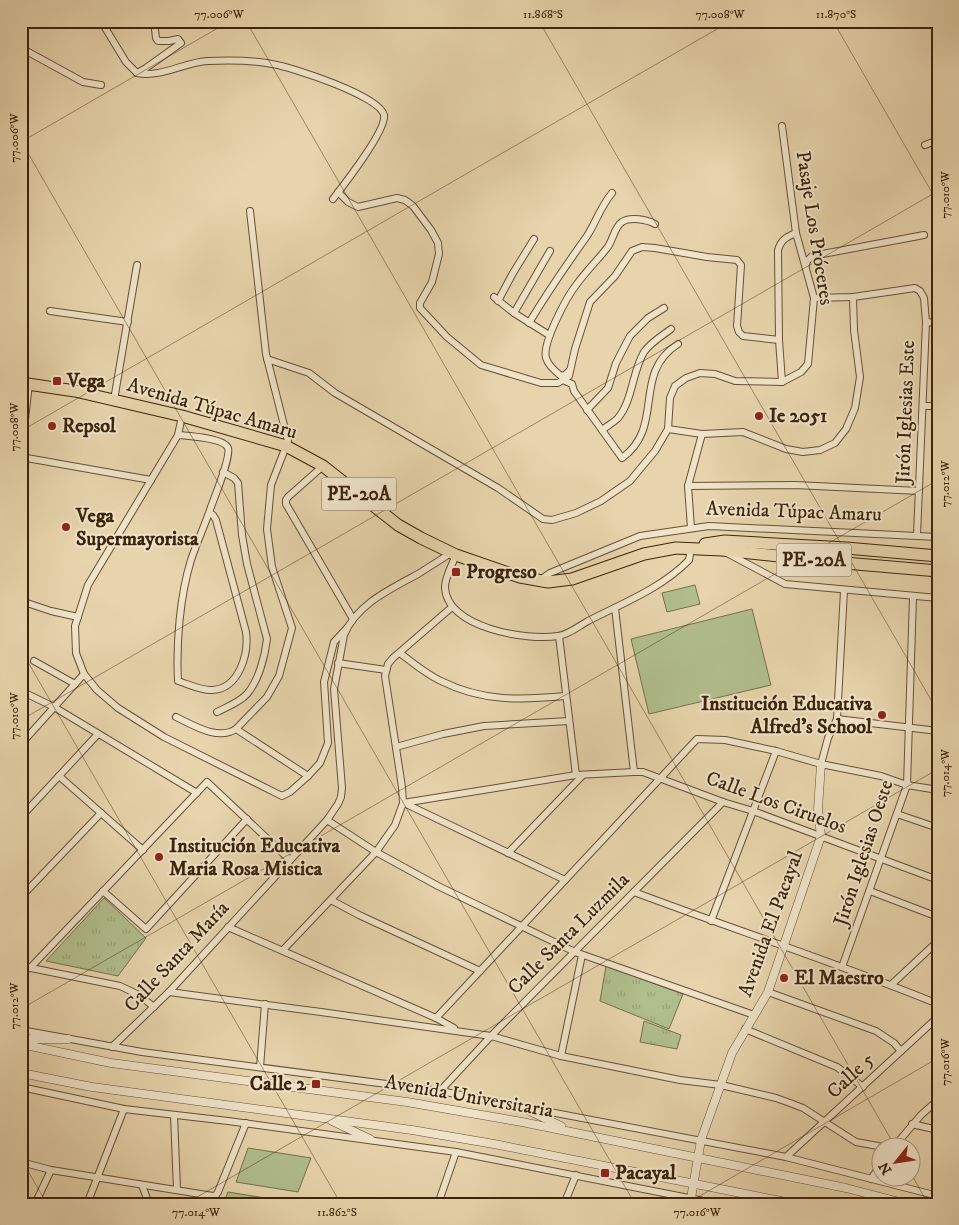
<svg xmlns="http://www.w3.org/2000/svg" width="959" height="1225" font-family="'IM FELL DW Pica',serif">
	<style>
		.park { fill: url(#park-tufts); stroke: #76714c }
		.pitch { fill: #b1be8d; stroke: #76714c }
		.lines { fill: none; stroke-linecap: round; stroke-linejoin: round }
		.minor-casing { stroke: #675032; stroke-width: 8 }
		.tertiary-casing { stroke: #675032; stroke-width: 9 }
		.trunk-casing { stroke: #3c240a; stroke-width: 13 }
		.minor { stroke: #efe3c9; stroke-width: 6 }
		.tertiary { stroke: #efe3c9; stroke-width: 8 }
		.trunk { stroke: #e7d4ac; stroke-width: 11 }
		.ticks { fill: none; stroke: #3c240a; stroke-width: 1; stroke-opacity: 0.45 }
		.poi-dot { fill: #8f2418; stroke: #efe3c9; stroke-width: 2 }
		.labels { text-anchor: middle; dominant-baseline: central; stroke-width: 4; stroke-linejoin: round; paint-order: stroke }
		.shield { fill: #efe3c9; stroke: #725d43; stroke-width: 1 }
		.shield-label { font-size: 19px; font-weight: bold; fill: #3c240a }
		.street-label { font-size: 20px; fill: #3c240a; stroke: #efe3c9 }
		.poi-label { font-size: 20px; font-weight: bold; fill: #3c240a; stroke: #efe3c9; text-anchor: start }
		.neatline { fill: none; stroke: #3c240a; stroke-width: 2 }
		.ticks-label { font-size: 12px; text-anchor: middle; fill: #3c240a }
	</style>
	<defs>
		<pattern id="park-tufts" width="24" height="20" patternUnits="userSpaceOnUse" patternTransform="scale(1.25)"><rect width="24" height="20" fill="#b1be8d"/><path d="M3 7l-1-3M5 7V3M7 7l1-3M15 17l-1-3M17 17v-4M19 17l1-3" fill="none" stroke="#99a378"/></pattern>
	</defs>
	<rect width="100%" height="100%" fill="#e7d4ac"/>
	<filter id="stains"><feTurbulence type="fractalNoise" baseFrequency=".004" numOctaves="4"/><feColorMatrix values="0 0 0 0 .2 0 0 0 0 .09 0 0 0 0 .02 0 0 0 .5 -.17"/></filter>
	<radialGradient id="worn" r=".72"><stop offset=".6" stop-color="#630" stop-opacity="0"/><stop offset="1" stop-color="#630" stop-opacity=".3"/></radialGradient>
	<!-- park -->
	<g class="park">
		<path d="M104 898 146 938 118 976 46 961Z"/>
		<path d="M606 966 683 994 669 1029 600 1001Z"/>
		<path d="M644 1021 681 1035 677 1049 640 1042Z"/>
	</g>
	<!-- pitch -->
	<g class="pitch">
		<path d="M695 585 700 604 667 612 662 593Z"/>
		<path d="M752 609 771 685 649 714 631 639Z"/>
		<path d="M248 1148 311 1158 298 1192 236 1182Z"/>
		<path d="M228 1192 290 1202V1204H223Z"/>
	</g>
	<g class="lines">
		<defs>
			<g id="minor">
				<path d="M103 21 104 26 126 62 137 73 146 68 181 43 178 39 169 41H158L156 38 154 21"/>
				<path d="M21 48 83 82 101 85"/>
				<path d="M137 73C162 78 184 62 208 61 229 60 251 60 272 64 292 67 380 96 384 115 387 130 343 186 333 199"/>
				<path d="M925 145 938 140"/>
				<path d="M338 192 348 202 358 207 397 198 405 200 413 206 431 230 438 243 439 254 432 282 420 303V308L447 337 481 365 541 383H558L569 376 575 349 590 302 615 276 632 251 642 247 655 248 707 257 737 260 741 265 737 326 739 332 743 336 779 340"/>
				<path d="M806 265 807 261 812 256 924 235"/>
				<path d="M494 297 514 313 549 335"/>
				<path d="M814 298 853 297 915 288 920 291 924 298 926 322 917 535"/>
				<path d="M498 301 513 273 534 239"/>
				<path d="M50 311 128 322"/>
				<path d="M514 313 550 251"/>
				<path d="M926 322 938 323"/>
				<path d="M529 323C547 293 567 264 587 236 596 222 601 206 612 193"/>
				<path d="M267 359 309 373 335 393 498 488 543 519 552 520 576 513 601 501 630 481 655 451 668 429 670 398 675 386 686 378 700 373 715 374 735 381 782 382 801 372 808 364 814 298 796 233 782 126"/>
				<path d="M569 371 565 375 561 376C556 372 548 365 546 358 542 343 567 296 577 284 586 271 597 261 607 248 613 241 614 227 622 222 630 216 648 220 655 224"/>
				<path d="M563 380 572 384 574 391 622 458C666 426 631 374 678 344"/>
				<path d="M782 382 779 340 778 250C781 240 786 237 796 233"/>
				<path d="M114 400 137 265"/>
				<path d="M923 406H938"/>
				<path d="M587 410 608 388 616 363 630 336 648 318 664 308"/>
				<path d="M182 416 178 435 88 585 75 626 76 653 84 674 97 690 118 708 164 737 282 796 290 792 308 776 320 763 328 743 324 682 334 642 347 628"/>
				<path d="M668 429 702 434 743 432 786 449 803 452 820 450 835 443 846 429 855 408 860 377 854 330 853 297"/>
				<path d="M602 430C607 426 613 423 618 418 633 400 632 372 644 352 651 342 662 336 671 329"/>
				<path d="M178 435C188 436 224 438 228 448 231 457 215 496 211 507 205 525 197 542 191 560 180 596 176 643 178 681 188 684 202 691 212 690 239 689 249 654 246 632L216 520 213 515 209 513"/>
				<path d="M21 454 29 384"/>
				<path d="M21 457 151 480"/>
				<path d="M323 466 288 497 286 500V504L353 619"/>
				<path d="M688 486 795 485 919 491"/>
				<path d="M691 528 688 486 702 434"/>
				<path d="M727 553 785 584 938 598"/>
				<path d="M456 555C452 565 445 577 445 587 446 628 527 641 558 636 568 635 579 626 588 621 623 603 662 588 689 560L691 548"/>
				<path d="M540 580 550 573 640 536 709 526 938 537"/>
				<path d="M21 601 51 611 78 617"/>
				<path d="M615 608 634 772"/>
				<path d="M559 636 576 775"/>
				<path d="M400 653C413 663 426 674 441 681 483 702 521 700 566 696"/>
				<path d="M34 661 75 684"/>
				<path d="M338 663 386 670"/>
				<path d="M21 691 54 707 197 793"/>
				<path d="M217 712C227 707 240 702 247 694 259 680 265 656 267 639L247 564 242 535 238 483 234 478 223 472"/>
				<path d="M176 717C193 725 218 741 236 729L267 697 279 676 292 628 272 567 267 529 271 485 288 441 266 354 250 211"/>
				<path d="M837 719 938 731"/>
				<path d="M236 729 308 776"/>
				<path d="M21 744 84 674"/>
				<path d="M396 747 443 734 484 726 569 721"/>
				<path d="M821 764 828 738 837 719 844 591"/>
				<path d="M59 776 143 850"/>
				<path d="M403 803 576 775 634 772H643L723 802 753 811 938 880"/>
				<path d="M404 803 565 880"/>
				<path d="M897 814 938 828"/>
				<path d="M21 817 98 734"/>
				<path d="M327 820 376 852 438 886 575 952 754 1015"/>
				<path d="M508 853 583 775"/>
				<path d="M103 891 146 929 247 819"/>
				<path d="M870 891 938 917"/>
				<path d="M634 892C735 930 838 963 938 1004"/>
				<path d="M21 897 101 813"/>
				<path d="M331 900 359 915 480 971"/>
				<path d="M711 921 776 751"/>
				<path d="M228 927 436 1018 454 1028"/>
				<path d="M283 950 376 852 395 825 403 803 402 787 385 676 388 664 393 658 452 607"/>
				<path d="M21 966 120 986 139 995 154 1007"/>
				<path d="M842 967 907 785 913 597"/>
				<path d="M30 968 207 782 290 860"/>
				<path d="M891 985 938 941"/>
				<path d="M169 992 321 1012 491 1036 561 1056 680 1080 721 1085 776 1098 790 1103 803 1108 856 1142 889 1148"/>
				<path d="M768 992 876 1031 894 1043 901 1051"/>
				<path d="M436 1018 697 739 725 740 776 751 821 764 881 776 907 785 938 790"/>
				<path d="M745 1029 837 1067 863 1087"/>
				<path d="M21 1030 142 1052 440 1091 503 1103 786 1157 938 1196"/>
				<path d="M112 1047 169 992 327 820 338 804 341 797 342 788 334 689 344 635C356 605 390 589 418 574 429 567 440 560 451 553"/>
				<path d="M561 1056 582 955"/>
				<path d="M260 1067 265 1004"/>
				<path d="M21 1087 124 1109 228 1121 456 1152 719 1204"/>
				<path d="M440 1091 491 1036 723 802"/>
				<path d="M174 1115 177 1190"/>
				<path d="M912 1124 938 1130"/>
				<path d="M893 1148 921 1115 938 1100"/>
				<path d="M786 1157 938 1017"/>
				<path d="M21 1162 51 1170 213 1196 216 1195 218 1192 246 1123"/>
				<path d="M871 1179 882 1163"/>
				<path d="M142 1185 149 1204"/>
				<path d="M35 1204 51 1170"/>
				<path d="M87 1204 124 1109"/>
				<path d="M438 1204 456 1152"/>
				<path d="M564 1204 576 1175"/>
			</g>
			<g id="tertiary">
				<path d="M21 1039H68"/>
				<path d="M21 1044 111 1063 407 1102 522 1122 846 1188 907 1204"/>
				<path d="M21 1073 92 1087 412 1130 494 1144 796 1204"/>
				<path d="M517 1105 561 1126"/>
				<path d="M332 1121 370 1139"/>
				<path d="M690 1204 701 1140 732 1053 768 992 821 836 818 809 821 764"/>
			</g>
			<g id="trunk">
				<path d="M21 383 75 391 182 416 286 446 323 466 398 525 421 538 456 555 520 577 548 582 572 579 644 554 676 548 722 550 845 563 938 571"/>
				<path d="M705 544 725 541 846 548 938 556"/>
			</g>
		</defs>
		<!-- minor casing -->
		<use href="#minor" class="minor-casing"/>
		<!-- tertiary casing -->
		<use href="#tertiary" class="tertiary-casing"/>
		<!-- trunk casing -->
		<use href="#trunk" class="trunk-casing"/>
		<!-- minor -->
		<use href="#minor" class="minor"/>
		<!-- tertiary -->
		<use href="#tertiary" class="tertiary"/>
		<!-- trunk -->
		<use href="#trunk" class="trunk"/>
	</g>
	<!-- ticks -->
	<path class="ticks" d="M246 21 896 1148M539 21 938 712M833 21 938 203M21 141 635 1204M21 142 230 21M21 431 731 21M21 650 341 1204M21 720 938 191M21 1009 938 480M21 1159 47 1204M912 1175 928 1204M185 1204 938 769M686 1204 938 1058"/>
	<!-- markers -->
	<g class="poi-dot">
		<rect x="52" y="376" width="10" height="10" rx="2.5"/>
		<circle cx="759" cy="416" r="5"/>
		<circle cx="52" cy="426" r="5"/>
		<circle cx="66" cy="527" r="5"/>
		<rect x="451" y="567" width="10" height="10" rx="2.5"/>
		<circle cx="882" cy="715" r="5"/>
		<circle cx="159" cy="857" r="5"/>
		<circle cx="784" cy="978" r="5"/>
		<rect x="311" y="1079" width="10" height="10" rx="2.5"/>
		<rect x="600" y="1168" width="10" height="10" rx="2.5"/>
	</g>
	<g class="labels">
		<!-- shield labels -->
		<g class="shield">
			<rect x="321.5" y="477.5" width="75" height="33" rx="4"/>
			<rect x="776.5" y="543.5" width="75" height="33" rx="4"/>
		</g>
		<g class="shield-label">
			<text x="359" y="494">PE-20A</text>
			<text x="814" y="560">PE-20A</text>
		</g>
		<!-- street labels -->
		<g class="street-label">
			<text transform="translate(814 228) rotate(81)">Pasaje Los Próceres</text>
			<text transform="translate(212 409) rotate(16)">Avenida Túpac Amaru</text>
			<text transform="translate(906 412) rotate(-88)">Jirón Iglesias Este</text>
			<text transform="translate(794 512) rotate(2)">Avenida Túpac Amaru</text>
			<text transform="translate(776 803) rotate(20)">Calle Los Ciruelos</text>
			<text transform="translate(864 853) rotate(-72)">Jirón Iglesias Oeste</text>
			<text transform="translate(771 924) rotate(-70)">Avenida El Pacayal</text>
			<text transform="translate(569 934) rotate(-45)">Calle Santa Luzmila</text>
			<text transform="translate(177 957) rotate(-47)">Calle Santa María</text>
			<text transform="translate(851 1076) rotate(-43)">Calle 5</text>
			<text transform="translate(469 1097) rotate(10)">Avenida Universitaria</text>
		</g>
		<!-- poi labels -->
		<g class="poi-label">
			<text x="67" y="381">Vega</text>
			<text x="769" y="416">Ie 2051</text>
			<text x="62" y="426">Repsol</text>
			<text x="76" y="516">Vega<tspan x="76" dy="23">Supermayorista</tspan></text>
			<text x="466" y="572">Progreso</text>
			<text x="872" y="704" text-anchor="end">Institución Educativa<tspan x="872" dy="23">Alfred's School</tspan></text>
			<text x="169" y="846">Institución Educativa<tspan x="169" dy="23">Maria Rosa Mistica</tspan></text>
			<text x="794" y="978">El Maestro</text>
			<text x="306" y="1084" text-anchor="end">Calle 2</text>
			<text x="615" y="1173">Pacayal</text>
		</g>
	</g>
	<!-- margin -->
	<rect width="959" height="1225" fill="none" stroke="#e7d4ac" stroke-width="55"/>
	<!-- north arrow -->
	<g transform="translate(896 1162) rotate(240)"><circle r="24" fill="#efe3c9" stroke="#a7977d"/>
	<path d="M0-4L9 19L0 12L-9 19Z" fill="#8f2418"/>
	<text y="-8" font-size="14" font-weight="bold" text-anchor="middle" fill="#3c240a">N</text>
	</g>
	<rect x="28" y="28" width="904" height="1170" class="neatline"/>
	<g class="ticks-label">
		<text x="219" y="18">77.006°W</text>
		<text x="543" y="18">11.868°S</text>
		<text x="720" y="18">77.008°W</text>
		<text x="836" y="18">11.870°S</text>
		<text transform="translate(14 138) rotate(-90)" y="4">77.006°W</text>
		<text transform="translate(945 195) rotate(-90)" y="4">77.010°W</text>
		<text transform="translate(14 427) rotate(-90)" y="4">77.008°W</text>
		<text transform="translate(945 484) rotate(-90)" y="4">77.012°W</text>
		<text transform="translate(14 716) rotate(-90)" y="4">77.010°W</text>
		<text transform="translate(945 773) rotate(-90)" y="4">77.014°W</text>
		<text transform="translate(14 1006) rotate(-90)" y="4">77.012°W</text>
		<text transform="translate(945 1062) rotate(-90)" y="4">77.016°W</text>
		<text x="196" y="1216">77.014°W</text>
		<text x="337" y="1216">11.862°S</text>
		<text x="697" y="1216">77.016°W</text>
	</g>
	<rect width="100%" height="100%" filter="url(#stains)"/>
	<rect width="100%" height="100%" fill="url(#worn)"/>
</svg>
